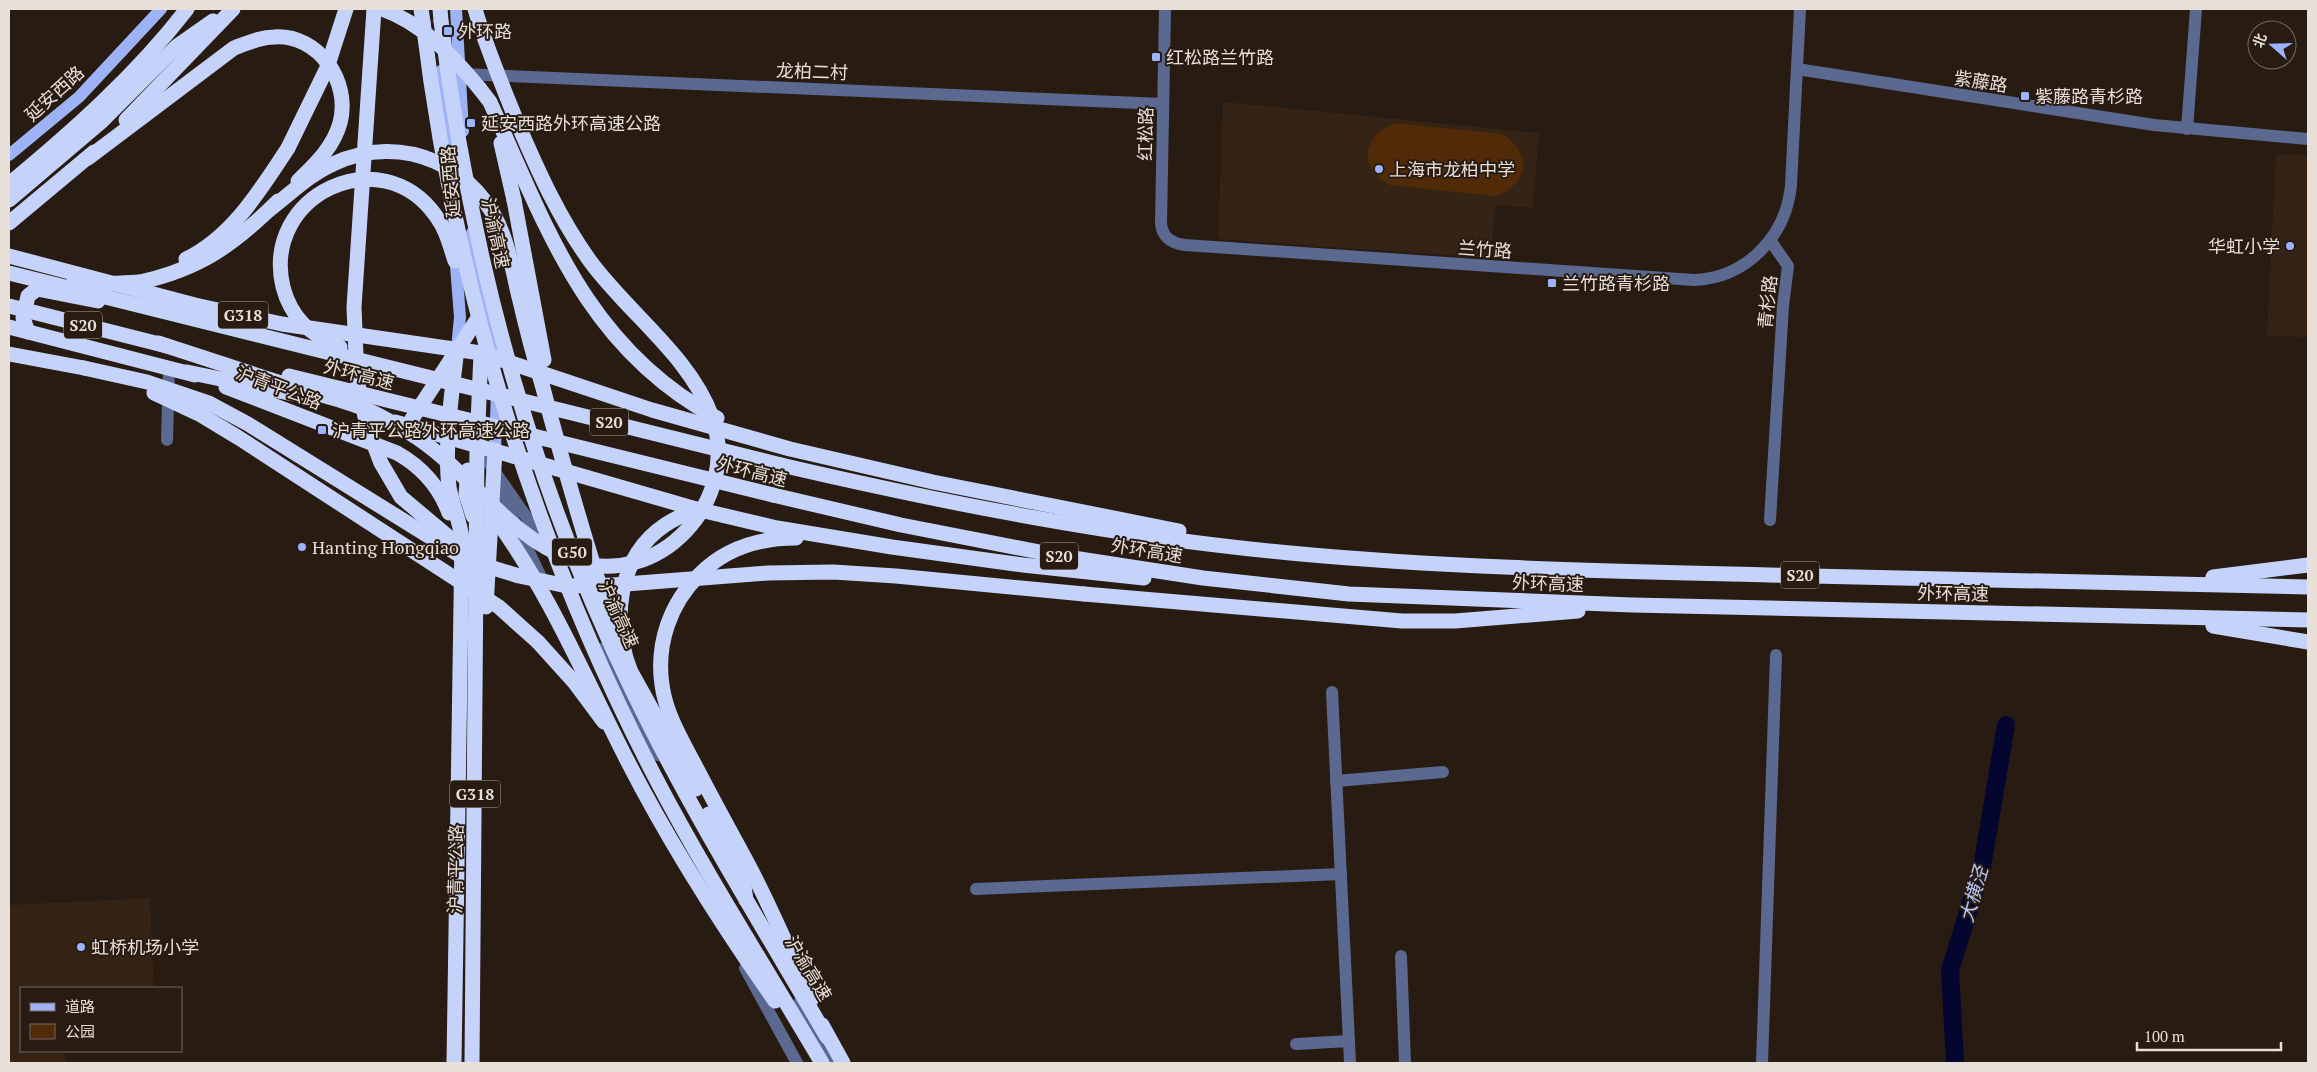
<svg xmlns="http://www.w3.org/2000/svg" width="2317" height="1072" font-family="'PT Serif','Noto Sans SC',serif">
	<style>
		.built { fill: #352315 }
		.green { fill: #512b07 }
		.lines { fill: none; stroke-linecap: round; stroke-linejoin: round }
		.river { stroke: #040630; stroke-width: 18 }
		.minor { stroke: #5b688f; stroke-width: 12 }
		.major { stroke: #9db3f5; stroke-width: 12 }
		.highway { stroke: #c5d3fb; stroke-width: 15 }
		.highway-bridge { stroke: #c5d3fb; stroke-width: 15 }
		.poi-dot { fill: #9cb4fd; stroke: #281b12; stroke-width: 2 }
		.labels { text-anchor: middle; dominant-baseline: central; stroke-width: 4; stroke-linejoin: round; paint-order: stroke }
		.shield { fill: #281b12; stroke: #aea49d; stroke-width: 1 }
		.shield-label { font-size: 16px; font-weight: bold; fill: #e8dfd8 }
		.poi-label { font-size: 18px; fill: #e8dfd8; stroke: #281b12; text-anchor: start }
		.street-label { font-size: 18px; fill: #e8dfd8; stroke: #281b12 }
		.water-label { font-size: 19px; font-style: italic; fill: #b7c8f6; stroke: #281b12 }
	</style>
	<rect width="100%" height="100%" fill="#281b12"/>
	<!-- built -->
	<g class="built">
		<path d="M1223 102 1539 133 1533 208 1496 205 1490 258 1218 239Z"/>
		<path d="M2276 154 2308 155V337L2267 336Z"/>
		<path d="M150 898 154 988H21V1051H65V1063H9V905Z"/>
	</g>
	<!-- green -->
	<path class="green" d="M1396 123 1502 134C1533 153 1529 184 1495 196L1389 185C1358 166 1362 135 1396 123Z"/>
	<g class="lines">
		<!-- river -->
		<path class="river" d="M1955 1063 1950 970 1982 867 2006 725"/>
		<!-- minor -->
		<g class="minor">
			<path d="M1165 9 1161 223C1162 238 1172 243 1185 245L1694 280C1746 278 1786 237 1791 185L1800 9"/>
			<path d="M1797 69 2154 125 2308 139"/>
			<path d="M461 74 1163 104"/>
			<path d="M2187 129 2196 9"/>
			<path d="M167 440 169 367"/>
			<path d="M477 446 548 548"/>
			<path d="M494 479 543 581"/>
			<path d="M1770 520 1783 306 1788 266 1770 240"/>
			<path d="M602 649 658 755"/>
			<path d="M1332 692 1350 1063"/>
			<path d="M1336 781 1443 772"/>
			<path d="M976 889 1341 874"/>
			<path d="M1401 956 1405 1063"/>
			<path d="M745 968 797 1063"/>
			<path d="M799 1003 834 1063"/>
			<path d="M1296 1044 1349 1041"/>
			<path d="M1762 1063 1776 655"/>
		</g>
		<!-- major -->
		<g class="major">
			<path d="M456 9 463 131"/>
			<path d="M441 71 447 146"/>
			<path d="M9 155 79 97 161 9"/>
			<path d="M472 233 475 283"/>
			<path d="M455 253 460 317 457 349"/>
			<path d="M477 273 497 363"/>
			<path d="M495 450 497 390"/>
		</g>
		<!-- highway -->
		<g class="highway">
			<path d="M421 9 423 22"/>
			<path d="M440 9 441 21"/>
			<path d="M480 89 490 102C547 229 587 348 717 418"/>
			<path d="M126 120 233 9"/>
			<path d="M501 143 514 200"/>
			<path d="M88 158 234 48C248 43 260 37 274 37 319 34 351 82 340 123 333 148 315 164 298 181"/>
			<path d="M9 184C73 131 136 75 187 9"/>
			<path d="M9 200 102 121 176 47 213 21"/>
			<path d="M9 223 94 152"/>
			<path d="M9 256 195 305 282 324 481 353 652 410 790 449 933 482 1179 531"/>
			<path d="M186 259C232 237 261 189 288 148"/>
			<path d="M140 282C200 269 235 244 278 201"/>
			<path d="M9 327 195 375"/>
			<path d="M28 332 23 318 28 296 37 289 98 301"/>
			<path d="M9 354 84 368"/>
			<path d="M187 372 298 395"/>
			<path d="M226 387 397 453C422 467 439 486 449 513"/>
			<path d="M395 422 696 509 777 528 892 547 1023 565 1144 578"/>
			<path d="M408 425 478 318"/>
			<path d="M781 465C949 504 1118 537 1290 553 1449 568 1609 571 1768 575 1948 579 2128 583 2308 587"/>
			<path d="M468 470 466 494 473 516"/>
			<path d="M773 495 901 525 1060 556 1203 578 1349 594 1632 605 2308 620"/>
			<path d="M696 509C685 514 674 519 665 525 617 557 611 623 631 672L696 789"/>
			<path d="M796 538C759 538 726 548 700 574 670 603 656 644 662 685 666 715 683 742 697 769 713 800 730 831 747 862 771 907 791 954 811 1000"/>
			<path d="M2213 577 2308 565"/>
			<path d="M1084 594 1402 621H1455L1578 611"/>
			<path d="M486 607 495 450"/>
			<path d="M2213 626 2308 642"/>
			<path d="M538 642 575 683 604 722"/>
			<path d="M709 814 743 879 746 900"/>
			<path d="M822 1025 843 1063"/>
			<path d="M454 1063 462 539C460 521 452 504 449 487 444 444 452 392 457 349"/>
			<path d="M472 1063 477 446 481 353"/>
		</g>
		<!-- highway-bridge -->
		<g class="highway-bridge">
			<path d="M374 9 354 307 357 380 367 426 381 463 401 497 451 539"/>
			<path d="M382 9C422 23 453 56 480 89"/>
			<path d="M441 21C470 254 531 484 635 696 692 813 761 924 827 1037"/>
			<path d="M423 22C455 288 531 537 654 775 705 873 766 968 822 1063"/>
			<path d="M288 148 327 68 346 9"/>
			<path d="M514 200 544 360"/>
			<path d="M269 210C289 195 310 174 333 164 402 131 480 166 504 238 511 257 514 277 519 297 526 327 534 358 543 388 564 469 588 549 613 628"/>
			<path d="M9 273 781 465"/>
			<path d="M74 282 101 284 140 282"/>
			<path d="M9 306 167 346"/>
			<path d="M158 343C202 357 246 372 290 386 315 394 341 399 365 409 380 415 394 424 408 432 469 468 503 535 573 560 658 591 742 500 712 417 690 356 628 313 590 261 559 218 538 171 517 122 502 85 486 47 475 9"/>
			<path d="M340 347C311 336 291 318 283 287 261 195 381 138 436 216 446 229 450 246 455 261"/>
			<path d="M84 368 147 382 209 403 248 424 467 560 519 576 567 586 613 585 768 573 833 572 896 576 1084 594"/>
			<path d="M289 376 773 495"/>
			<path d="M154 393 201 415 239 438 499 607 538 642"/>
			<path d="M495 518C549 592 585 678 627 760 670 844 721 924 775 1001"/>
		</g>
	</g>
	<!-- markers -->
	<g class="poi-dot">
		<rect x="443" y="26" width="10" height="10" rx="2.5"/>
		<rect x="1151" y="52" width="10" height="10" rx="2.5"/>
		<rect x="2020" y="91" width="10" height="10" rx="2.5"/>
		<rect x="466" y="118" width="10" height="10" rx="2.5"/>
		<circle cx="1379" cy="169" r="5"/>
		<circle cx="2290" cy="246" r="5"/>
		<rect x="1547" y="278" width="10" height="10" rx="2.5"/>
		<rect x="317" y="425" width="10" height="10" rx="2.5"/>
		<circle cx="302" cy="547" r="5"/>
		<circle cx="81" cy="947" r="5"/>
	</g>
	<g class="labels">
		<!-- shield labels -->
		<g class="shield">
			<rect x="218" y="301.5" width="50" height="27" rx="4"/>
			<rect x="64" y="311.5" width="38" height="27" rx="4"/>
			<rect x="590" y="408.5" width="38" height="27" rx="4"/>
			<rect x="552" y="538.5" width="40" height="27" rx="4"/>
			<rect x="1040" y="542.5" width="38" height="27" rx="4"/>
			<rect x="1781" y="561.5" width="38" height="27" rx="4"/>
			<rect x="450" y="780.5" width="50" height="27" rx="4"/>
		</g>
		<g class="shield-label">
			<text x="243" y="315">G318</text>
			<text x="83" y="325">S20</text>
			<text x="609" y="422">S20</text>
			<text x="572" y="552">G50</text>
			<text x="1059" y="556">S20</text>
			<text x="1800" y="575">S20</text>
			<text x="475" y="794">G318</text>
		</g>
		<!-- poi labels -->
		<g class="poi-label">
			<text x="458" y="31">外环路</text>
			<text x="1166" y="57">红松路兰竹路</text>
			<text x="2035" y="96">紫藤路青杉路</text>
			<text x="481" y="123">延安西路外环高速公路</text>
			<text x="1389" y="169">上海市龙柏中学</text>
			<text x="2280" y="246" text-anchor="end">华虹小学</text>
			<text x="1562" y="283">兰竹路青杉路</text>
			<text x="332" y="430">沪青平公路外环高速公路</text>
			<text x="312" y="547">Hanting Hongqiao</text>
			<text x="91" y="947">虹桥机场小学</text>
		</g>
		<!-- street labels -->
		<g class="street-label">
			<text transform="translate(812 71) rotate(2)">龙柏二村</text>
			<text transform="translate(1981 81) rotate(9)">紫藤路</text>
			<text transform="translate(54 93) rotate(-42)">延安西路</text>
			<text transform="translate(1145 134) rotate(-89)">红松路</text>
			<text transform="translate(450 182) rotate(-95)">延安西路</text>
			<text transform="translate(496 233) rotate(78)">沪渝高速</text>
			<text transform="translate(1485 249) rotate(4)">兰竹路</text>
			<text transform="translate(1767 302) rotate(-84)">青杉路</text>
			<text transform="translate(359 374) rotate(14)">外环高速</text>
			<text transform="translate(279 387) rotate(21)">沪青平公路</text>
			<text transform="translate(752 471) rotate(14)">外环高速</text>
			<text transform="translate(1147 550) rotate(9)">外环高速</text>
			<text transform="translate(1548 583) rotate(2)">外环高速</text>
			<text transform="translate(1953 593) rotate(1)">外环高速</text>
			<text transform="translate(619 614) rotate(66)">沪渝高速</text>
			<text transform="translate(455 869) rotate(-89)">沪青平公路</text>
			<text transform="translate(809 968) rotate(59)">沪渝高速</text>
		</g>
		<!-- water labels -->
		<g class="water-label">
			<text transform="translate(1973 894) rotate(-74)">大横泾</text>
		</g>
	</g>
	<!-- border -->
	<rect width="2317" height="1072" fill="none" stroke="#e8dfd8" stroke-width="20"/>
	<!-- legend -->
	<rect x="20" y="987" width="162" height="65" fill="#281b12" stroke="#756961"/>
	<rect x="30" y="1003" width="25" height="8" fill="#9db3f5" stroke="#756961"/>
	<text x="65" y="1012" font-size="15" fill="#e8dfd8">道路</text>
	<rect x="30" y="1024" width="25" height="15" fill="#512b07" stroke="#756961"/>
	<text x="65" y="1037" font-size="15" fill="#e8dfd8">公园</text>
	<!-- north arrow -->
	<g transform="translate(2272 45) rotate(290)"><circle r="24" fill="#281b12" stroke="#756961"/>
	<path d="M0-4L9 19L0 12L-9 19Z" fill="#9cb4fd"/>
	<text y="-8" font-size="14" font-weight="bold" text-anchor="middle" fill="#e8dfd8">北</text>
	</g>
	<!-- scale -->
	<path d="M2137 1042v8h144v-8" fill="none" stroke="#e8dfd8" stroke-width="2.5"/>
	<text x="2144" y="1042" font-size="15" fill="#e8dfd8" stroke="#281b12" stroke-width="4" paint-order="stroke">100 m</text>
</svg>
